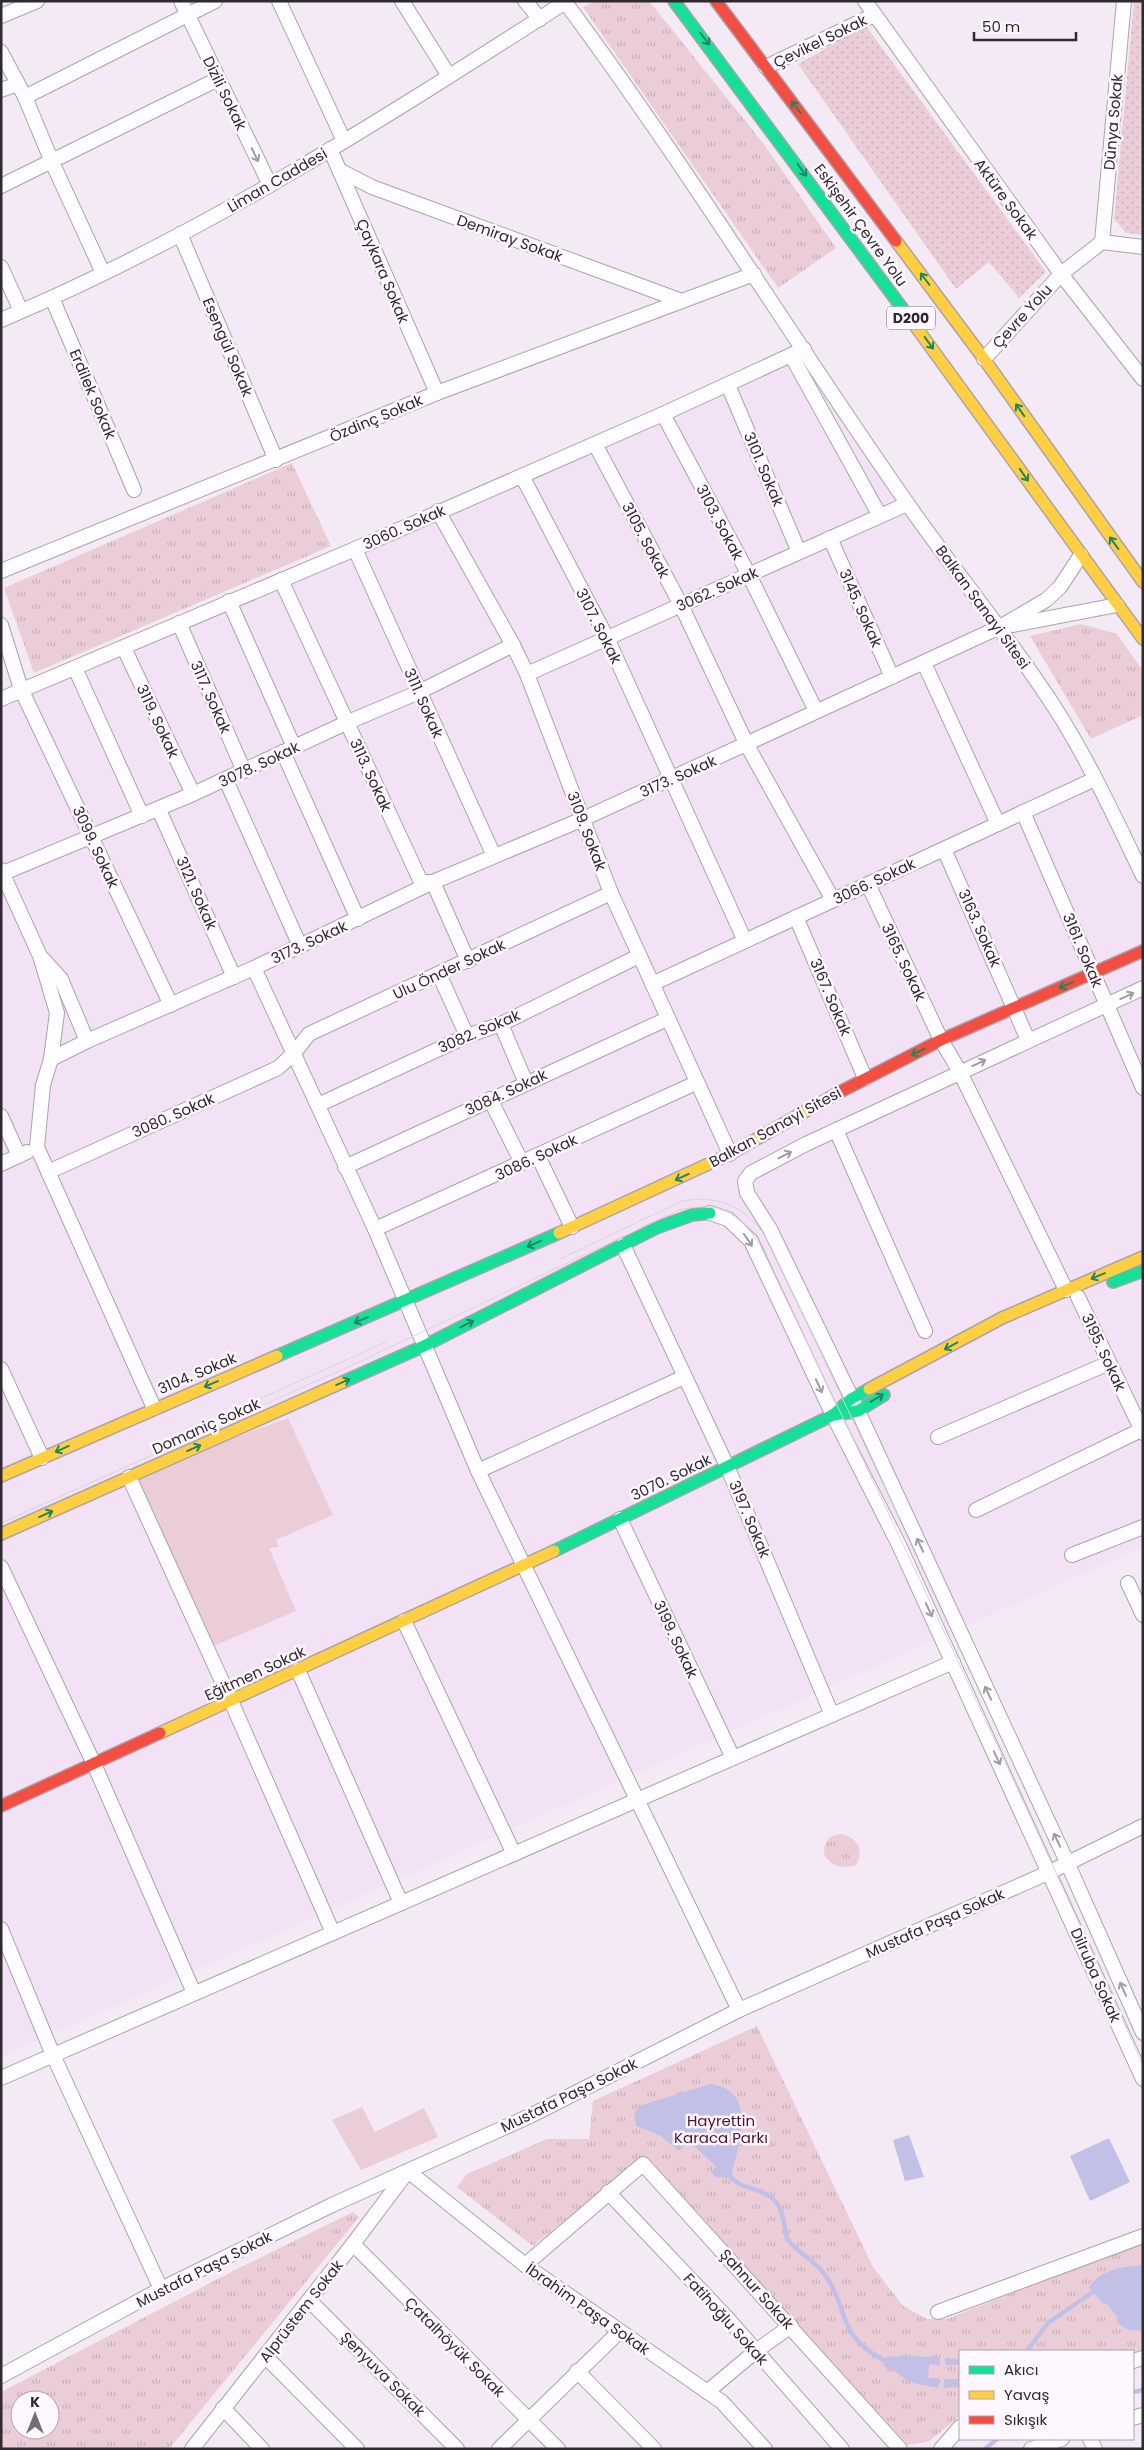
<svg xmlns="http://www.w3.org/2000/svg" width="1144" height="2450" font-family="Poppins,sans-serif">
	<style>
		.built { fill: #f3e2f5 }
		.grass { fill: url(#grass-dots) }
		.park { fill: url(#park-tufts); fill-rule: evenodd }
		.pitch { fill: #eacdd7 }
		.water { fill: #c2c0e6 }
		.lines { fill: none; stroke-linecap: round; stroke-linejoin: round }
		.stream { stroke: #c2c0e6; stroke-width: 4.5 }
		.street-casing { stroke: #aaa3ab; stroke-width: 16 }
		.fast-casing { stroke: #aaa3ab; stroke-width: 14 }
		.slow-casing { stroke: #aaa3ab; stroke-width: 14 }
		.jam-casing { stroke: #aaa3ab; stroke-width: 14 }
		.street { stroke: #fdfcfe; stroke-width: 14 }
		.fast { stroke: #16e098; stroke-width: 11 }
		.slow { stroke: #ffcf43; stroke-width: 11 }
		.jam { stroke: #f24e42; stroke-width: 11 }
		.tram { stroke: #d8d6d8; stroke-width: 1 }
		.oneway { stroke: #228464 }
		.oneway2 { stroke: #a09da1 }
		.labels { text-anchor: middle; dominant-baseline: central; stroke-width: 5; stroke-linejoin: round; paint-order: stroke }
		.shield { fill: #fef7ff; stroke: #6d676e; stroke-width: 1 }
		.shield-label { font-size: 14px; font-weight: bold; fill: #2f2930 }
		.street-label { font-size: 15px; fill: #2f2930; stroke: #fef7ff }
		.park-label { font-size: 15px; fill: #541028; stroke: #fef7ff }
	</style>
	<defs>
		<pattern id="grass-dots" width="8" height="8" patternUnits="userSpaceOnUse" patternTransform="scale(1.25)"><rect width="8" height="8" fill="#eacdd7"/><path d="M2 2h.1M6 6h.1" fill="none" stroke="#c9b0b9" stroke-width="1.8" stroke-linecap="round"/></pattern>
		<pattern id="park-tufts" width="24" height="20" patternUnits="userSpaceOnUse" patternTransform="scale(1.25)"><rect width="24" height="20" fill="#eacdd7"/><path d="M3 7l-1-3M5 7V3M7 7l1-3M15 17l-1-3M17 17v-4M19 17l1-3" fill="none" stroke="#c9b0b9"/></pattern>
	</defs>
	<rect width="100%" height="100%" fill="#f4eaf5"/>
	<!-- built -->
	<path class="built" d="M802 356 1078 737 1143 871V1547L1 2057V701Z"/>
	<!-- grass -->
	<g class="grass">
		<path d="M1134 1H1143V235L1126 233 1114 219Z"/>
		<path d="M866 26 1046 272 1019 298 989 262 956 289 798 64Z"/>
	</g>
	<!-- park -->
	<g class="park">
		<path d="M595 1H649L763 143 836 248 778 288 583 7Z"/>
		<path d="M292 463 331 546 34 673 4 588Z"/>
		<path d="M1081 624 1117 634 1143 671V715L1091 739 1030 636Z"/>
		<path d="M840 1834C857 1836 865 1851 856 1865 842 1869 833 1867 824 1855 824 1843 827 1836 840 1834Z"/>
		<path d="M757 2026 873 2267 903 2306 927 2319H947L1143 2240V2349L1133 2352 960 2351V2416L929 2441 907 2445 643 2158 533 2246 457 2187 467 2174 547 2139H589L593 2101Z"/>
		<path d="M353 2212 359 2217 169 2449H1V2392L239 2268ZM20 2400H50V2430H20Z"/>
	</g>
	<!-- pitch -->
	<g class="pitch">
		<path d="M288 1418 333 1515 276 1540 279 1547 269 1548 296 1611 209 1648 134 1483 228 1440Z"/>
		<path d="M362 2107 375 2132 424 2108 438 2137 361 2170 332 2120Z"/>
	</g>
	<!-- water -->
	<g class="water">
		<path d="M710 2084C758 2090 739 2142 732 2174L728 2178 715 2177 711 2173 717 2167 688 2141 679 2151 661 2136 636 2126 634 2113 642 2105Z"/>
		<path d="M909 2135 924 2177 905 2181 893 2140Z"/>
		<path d="M1109 2138 1130 2182 1090 2201 1070 2156Z"/>
		<path d="M1143 2265V2330C1131 2331 1123 2330 1116 2320L1118 2318 1106 2303 1103 2304 1089 2287C1101 2270 1123 2266 1143 2265Z"/>
		<path d="M895 2356 939 2357 940 2365 929 2364 928 2378H939L938 2388C929 2386 920 2385 911 2382 901 2378 893 2367 884 2367L883 2360 886 2357Z"/>
		<path d="M945 2358 960 2359V2387L944 2388V2379H958L959 2365H946Z"/>
	</g>
	<g class="lines">
		<!-- stream -->
		<g class="stream">
			<path d="M730 2176C737 2184 742 2186 753 2189 782 2196 783 2214 787 2239 798 2253 816 2261 826 2276 850 2312 836 2334 883 2360"/>
			<path d="M1027 2351 1048 2323 1093 2292"/>
			<path d="M1133 2392 1143 2390"/>
			<path d="M985 2449 997 2439"/>
		</g>
		<defs>
			<g id="street">
				<path d="M181 1 270 185"/>
				<path d="M279 1 344 141"/>
				<path d="M402 1 449 76"/>
				<path d="M525 1 540 19"/>
				<path d="M865 1 1061 274 1143 379"/>
				<path d="M565 2C686 165 791 337 907 503 955 572 1009 637 1055 708 1089 761 1116 820 1143 876"/>
				<path d="M1 16 37 1"/>
				<path d="M1 52 25 97 52 162 103 273"/>
				<path d="M766 67 874 15"/>
				<path d="M1 90 18 84"/>
				<path d="M25 97 215 1"/>
				<path d="M330 149 437 393"/>
				<path d="M339 170 372 187 682 301"/>
				<path d="M1 186 218 79"/>
				<path d="M180 234 276 460"/>
				<path d="M1102 242 1124 1"/>
				<path d="M1 267 21 311"/>
				<path d="M52 298 134 490"/>
				<path d="M1 320C201 236 385 118 567 1"/>
				<path d="M791 355 880 516"/>
				<path d="M984 359 1061 274 1102 242 1143 247"/>
				<path d="M728 385 799 552"/>
				<path d="M663 414 749 575 816 711"/>
				<path d="M595 444 681 605 747 745 833 900"/>
				<path d="M522 476 607 638 745 941"/>
				<path d="M438 511 513 645 527 674 611 893 730 1154"/>
				<path d="M830 538 892 677"/>
				<path d="M355 549 494 856"/>
				<path d="M1 571 437 393 754 274"/>
				<path d="M281 580 421 882H433L468 961"/>
				<path d="M229 601 294 747"/>
				<path d="M179 623 244 771"/>
				<path d="M1 625 21 689 171 1005"/>
				<path d="M1013 625 1117 605"/>
				<path d="M124 648 193 794"/>
				<path d="M924 663 998 824"/>
				<path d="M75 668 142 816"/>
				<path d="M527 674 907 504"/>
				<path d="M1 699 355 549 663 414 804 349"/>
				<path d="M283 752 358 919"/>
				<path d="M226 780 300 946"/>
				<path d="M159 810 234 977"/>
				<path d="M1023 812 1143 1088"/>
				<path d="M944 849 1028 1040"/>
				<path d="M1 870 40 956 61 979 87 1041"/>
				<path d="M1 874 193 794 346 723 419 692 513 645"/>
				<path d="M868 884 941 1040 960 1072 1066 1290"/>
				<path d="M796 917 865 1078"/>
				<path d="M41 959 57 1013 51 1059"/>
				<path d="M254 968 375 1229 478 1471 739 2010"/>
				<path d="M439 974 467 1036"/>
				<path d="M652 984 1095 779"/>
				<path d="M1143 988 806 1144 751 1173 745 1181 747 1193 770 1229 858 1411 1067 1862 1143 2033"/>
				<path d="M501 1024 526 1083"/>
				<path d="M490 1099 522 1163"/>
				<path d="M318 1105 467 1036 501 1024 639 956"/>
				<path d="M1 1116 19 1156"/>
				<path d="M836 1130 925 1331"/>
				<path d="M538 1156 572 1227"/>
				<path d="M1 1164 27 1152"/>
				<path d="M345 1167 667 1019"/>
				<path d="M48 1172 278 1068 294 1053 309 1034 611 893"/>
				<path d="M710 1213 728 1219 751 1241 833 1415 899 1545 1143 2079"/>
				<path d="M375 1229 696 1083"/>
				<path d="M623 1245 727 1466 832 1715"/>
				<path d="M1078 1297 1143 1433"/>
				<path d="M1 1369 42 1458"/>
				<path d="M154 1408 37 1147 43 1085 51 1059 87 1041 254 968 433 882 583 819 1000 627 1046 600 1060 587 1081 555"/>
				<path d="M938 1437 1109 1363"/>
				<path d="M478 1471 684 1377"/>
				<path d="M129 1477 231 1701 333 1933"/>
				<path d="M976 1510 1141 1430"/>
				<path d="M620 1519 733 1758"/>
				<path d="M1072 1555 1143 1527"/>
				<path d="M1 1567 94 1764 194 1993"/>
				<path d="M1128 1583 1143 1615"/>
				<path d="M404 1621 514 1854"/>
				<path d="M298 1670 401 1903"/>
				<path d="M1 1929 53 2055 161 2289"/>
				<path d="M1 2078 953 1662"/>
				<path d="M608 2192 729 2320 842 2449"/>
				<path d="M353 2244 558 2449"/>
				<path d="M525 2265 643 2164 900 2449"/>
				<path d="M309 2300 457 2449"/>
				<path d="M938 2312 1143 2236"/>
				<path d="M265 2356 357 2449"/>
				<path d="M1133 2361 1143 2358"/>
				<path d="M577 2371 654 2449"/>
				<path d="M1 2376 161 2289 332 2205 530 2116 739 2010 1050 1872 1143 1826"/>
				<path d="M707 2392 756 2351 791 2326"/>
				<path d="M223 2408 262 2449"/>
				<path d="M1133 2418 1143 2415"/>
				<path d="M1090 2439 1095 2449"/>
				<path d="M192 2449 353 2244 408 2171 525 2265 722 2402 765 2449"/>
				<path d="M499 2449 619 2332"/>
				<path d="M941 2449 960 2427"/>
				<path d="M1031 2449 1062 2439"/>
			</g>
			<g id="fast">
				<path d="M674 1 908 316"/>
				<path d="M1113 1282 1143 1271"/>
				<path d="M277 1356 559 1233"/>
				<path d="M343 1382 424 1346 656 1228 692 1215 710 1213"/>
				<path d="M833 1415 858 1411 884 1395"/>
				<path d="M554 1551 833 1415 851 1399 869 1389"/>
			</g>
			<g id="slow">
				<path d="M896 241 984 359 1143 582"/>
				<path d="M908 316 1143 639"/>
				<path d="M559 1233 730 1154 836 1094"/>
				<path d="M869 1389 1002 1318 1143 1257"/>
				<path d="M1 1476 277 1356"/>
				<path d="M1 1534 343 1382"/>
				<path d="M160 1733 554 1551"/>
			</g>
			<g id="jam">
				<path d="M716 1 896 241"/>
				<path d="M836 1094 941 1040 1143 951"/>
				<path d="M1 1806 160 1733"/>
			</g>
		</defs>
		<!-- street casing -->
		<use href="#street" class="street-casing"/>
		<!-- fast casing -->
		<use href="#fast" class="fast-casing"/>
		<!-- slow casing -->
		<use href="#slow" class="slow-casing"/>
		<!-- jam casing -->
		<use href="#jam" class="jam-casing"/>
		<!-- street -->
		<use href="#street" class="street"/>
		<!-- fast -->
		<use href="#fast" class="fast"/>
		<!-- slow -->
		<use href="#slow" class="slow"/>
		<!-- jam -->
		<use href="#jam" class="jam"/>
		<!-- tram -->
		<g class="tram">
			<path d="M560 1259 682 1201C720 1194 751 1209 769 1243L899 1518"/>
			<path d="M235 1410 386 1342"/>
			<path d="M1 1523 359 1362 679 1210C718 1201 738 1211 760 1245 891 1516 1020 1790 1143 2065"/>
		</g>
	</g>
	<!-- one-way arrows -->
	<defs><path id="oneway-shaft" d="M-6 0H5M1.5-3L5.5 0L1.5 3" fill="none" stroke-width="1.6" stroke-linecap="round" stroke-linejoin="round" transform="scale(1.25)"/></defs>
	<g class="oneway">
		<use href="#oneway-shaft" transform="translate(705 39) rotate(53)"/>
		<use href="#oneway-shaft" transform="translate(796 107) rotate(-127)"/>
		<use href="#oneway-shaft" transform="translate(802 170) rotate(53)"/>
		<use href="#oneway-shaft" transform="translate(925 279) rotate(-127)"/>
		<use href="#oneway-shaft" transform="translate(929 343) rotate(54)"/>
		<use href="#oneway-shaft" transform="translate(1020 410) rotate(-125)"/>
		<use href="#oneway-shaft" transform="translate(1024 475) rotate(55)"/>
		<use href="#oneway-shaft" transform="translate(1114 543) rotate(-126)"/>
		<use href="#oneway-shaft" transform="translate(1066 985) rotate(157)"/>
		<use href="#oneway-shaft" transform="translate(918 1052) rotate(154)"/>
		<use href="#oneway-shaft" transform="translate(682 1177) rotate(155)"/>
		<use href="#oneway-shaft" transform="translate(534 1244) rotate(156)"/>
		<use href="#oneway-shaft" transform="translate(1098 1276) rotate(157)"/>
		<use href="#oneway-shaft" transform="translate(361 1320) rotate(157)"/>
		<use href="#oneway-shaft" transform="translate(467 1324) rotate(-27)"/>
		<use href="#oneway-shaft" transform="translate(951 1346) rotate(152)"/>
		<use href="#oneway-shaft" transform="translate(343 1382) rotate(-24)"/>
		<use href="#oneway-shaft" transform="translate(211 1384) rotate(157)"/>
		<use href="#oneway-shaft" transform="translate(877 1398) rotate(-31)"/>
		<use href="#oneway-shaft" transform="translate(194 1448) rotate(-24)"/>
		<use href="#oneway-shaft" transform="translate(62 1449) rotate(156)"/>
		<use href="#oneway-shaft" transform="translate(46 1514) rotate(-24)"/>
	</g>
	<g class="oneway2">
		<use href="#oneway-shaft" transform="translate(255 155) rotate(64)"/>
		<use href="#oneway-shaft" transform="translate(1127 996) rotate(-25)"/>
		<use href="#oneway-shaft" transform="translate(979 1063) rotate(-25)"/>
		<use href="#oneway-shaft" transform="translate(785 1155) rotate(-27)"/>
		<use href="#oneway-shaft" transform="translate(748 1240) rotate(56)"/>
		<use href="#oneway-shaft" transform="translate(819 1386) rotate(65)"/>
		<use href="#oneway-shaft" transform="translate(920 1545) rotate(-115)"/>
		<use href="#oneway-shaft" transform="translate(929 1610) rotate(65)"/>
		<use href="#oneway-shaft" transform="translate(988 1693) rotate(-115)"/>
		<use href="#oneway-shaft" transform="translate(997 1758) rotate(65)"/>
		<use href="#oneway-shaft" transform="translate(1057 1840) rotate(-115)"/>
		<use href="#oneway-shaft" transform="translate(1123 1989) rotate(-114)"/>
	</g>
	<g class="labels">
		<!-- shield labels -->
		<rect class="shield" x="887" y="306.5" width="48" height="23" rx="4"/>
		<g class="shield-label">
			<text x="911" y="318">D200</text>
		</g>
		<!-- street labels -->
		<g class="street-label">
			<text transform="translate(820 41) rotate(-26)">Çevikel Sokak</text>
			<text transform="translate(225 93) rotate(64)">Dizili Sokak</text>
			<text transform="translate(1113 122) rotate(-85)">Dünya Sokak</text>
			<text transform="translate(277 180) rotate(-30)">Liman Caddesi</text>
			<text transform="translate(1006 199) rotate(54)">Aktüre Sokak</text>
			<text transform="translate(861 225) rotate(54)">Eskişehir Çevre Yolu</text>
			<text transform="translate(510 238) rotate(20)">Demiray Sokak</text>
			<text transform="translate(383 271) rotate(67)">Çaykara Sokak</text>
			<text transform="translate(1022 316) rotate(-48)">Çevre Yolu</text>
			<text transform="translate(228 347) rotate(67)">Esengül Sokak</text>
			<text transform="translate(93 394) rotate(67)">Erdilek Sokak</text>
			<text transform="translate(376 418) rotate(-23)">Özdinç Sokak</text>
			<text transform="translate(764 469) rotate(67)">3101. Sokak</text>
			<text transform="translate(720 522) rotate(62)">3103. Sokak</text>
			<text transform="translate(404 527) rotate(-24)">3060. Sokak</text>
			<text transform="translate(646 540) rotate(62)">3105. Sokak</text>
			<text transform="translate(717 589) rotate(-24)">3062. Sokak</text>
			<text transform="translate(983 607) rotate(54)">Balkan Sanayi Sitesi</text>
			<text transform="translate(861 608) rotate(66)">3145. Sokak</text>
			<text transform="translate(599 626) rotate(63)">3107. Sokak</text>
			<text transform="translate(211 697) rotate(66)">3117. Sokak</text>
			<text transform="translate(424 703) rotate(66)">3111. Sokak</text>
			<text transform="translate(158 721) rotate(65)">3119. Sokak</text>
			<text transform="translate(259 764) rotate(-25)">3078. Sokak</text>
			<text transform="translate(371 775) rotate(65)">3113. Sokak</text>
			<text transform="translate(678 776) rotate(-24)">3173. Sokak</text>
			<text transform="translate(587 831) rotate(69)">3109. Sokak</text>
			<text transform="translate(96 847) rotate(65)">3099. Sokak</text>
			<text transform="translate(874 881) rotate(-25)">3066. Sokak</text>
			<text transform="translate(197 893) rotate(66)">3121. Sokak</text>
			<text transform="translate(980 928) rotate(66)">3163. Sokak</text>
			<text transform="translate(309 942) rotate(-25)">3173. Sokak</text>
			<text transform="translate(1083 950) rotate(67)">3161. Sokak</text>
			<text transform="translate(904 962) rotate(65)">3165. Sokak</text>
			<text transform="translate(449 969) rotate(-25)">Ulu Önder Sokak</text>
			<text transform="translate(831 997) rotate(67)">3167. Sokak</text>
			<text transform="translate(479 1031) rotate(-23)">3082. Sokak</text>
			<text transform="translate(506 1092) rotate(-25)">3084. Sokak</text>
			<text transform="translate(173 1115) rotate(-24)">3080. Sokak</text>
			<text transform="translate(775 1127) rotate(-29)">Balkan Sanayi Sitesi</text>
			<text transform="translate(536 1157) rotate(-25)">3086. Sokak</text>
			<text transform="translate(1104 1352) rotate(65)">3195. Sokak</text>
			<text transform="translate(197 1373) rotate(-23)">3104. Sokak</text>
			<text transform="translate(206 1426) rotate(-24)">Domaniç Sokak</text>
			<text transform="translate(671 1477) rotate(-26)">3070. Sokak</text>
			<text transform="translate(750 1519) rotate(67)">3197. Sokak</text>
			<text transform="translate(676 1639) rotate(65)">3199. Sokak</text>
			<text transform="translate(255 1673) rotate(-25)">Eğitmen Sokak</text>
			<text transform="translate(935 1923) rotate(-24)">Mustafa Paşa Sokak</text>
			<text transform="translate(1096 1975) rotate(66)">Dilruba Sokak</text>
			<text transform="translate(569 2095) rotate(-26)">Mustafa Paşa Sokak</text>
			<text transform="translate(204 2269) rotate(-27)">Mustafa Paşa Sokak</text>
			<text transform="translate(757 2289) rotate(48)">Şahnur Sokak</text>
			<text transform="translate(588 2309) rotate(35)">İbrahim Paşa Sokak</text>
			<text transform="translate(301 2311) rotate(-52)">Alprüstem Sokak</text>
			<text transform="translate(726 2319) rotate(48)">Fatihoğlu Sokak</text>
			<text transform="translate(455 2347) rotate(45)">Çatalhöyük Sokak</text>
			<text transform="translate(383 2374) rotate(45)">Şenyuva Sokak</text>
		</g>
		<!-- park labels -->
		<g class="park-label">
			<text x="721" y="2120">Hayrettin<tspan x="721" dy="17">Karaca Parkı</tspan></text>
		</g>
	</g>
	<!-- border -->
	<rect width="1144" height="2450" fill="none" stroke="#2f2930" stroke-width="5"/>
	<!-- legend -->
	<rect x="959" y="2350" width="175" height="90" fill="#fef7ff" stroke="#aba5ac"/>
	<rect x="969" y="2366" width="25" height="8" fill="#16e098" stroke="#aba5ac"/>
	<text x="1004" y="2375" font-size="15" fill="#2f2930">Akıcı</text>
	<rect x="969" y="2391" width="25" height="8" fill="#ffcf43" stroke="#aba5ac"/>
	<text x="1004" y="2400" font-size="15" fill="#2f2930">Yavaş</text>
	<rect x="969" y="2416" width="25" height="8" fill="#f24e42" stroke="#aba5ac"/>
	<text x="1004" y="2425" font-size="15" fill="#2f2930">Sıkışık</text>
	<!-- north arrow -->
	<g transform="translate(35 2415)"><circle r="24" fill="#fef7ff" stroke="#aba5ac"/>
	<path d="M0-4L9 19L0 12L-9 19Z" fill="#746d75"/>
	<text y="-8" font-size="14" font-weight="bold" text-anchor="middle" fill="#2f2930">K</text>
	</g>
	<!-- scale -->
	<path d="M974 32v8h102v-8" fill="none" stroke="#2f2930" stroke-width="2.5"/>
	<text x="982" y="32" font-size="15" fill="#2f2930" stroke="#fef7ff" stroke-width="4" paint-order="stroke">50 m</text>
</svg>
